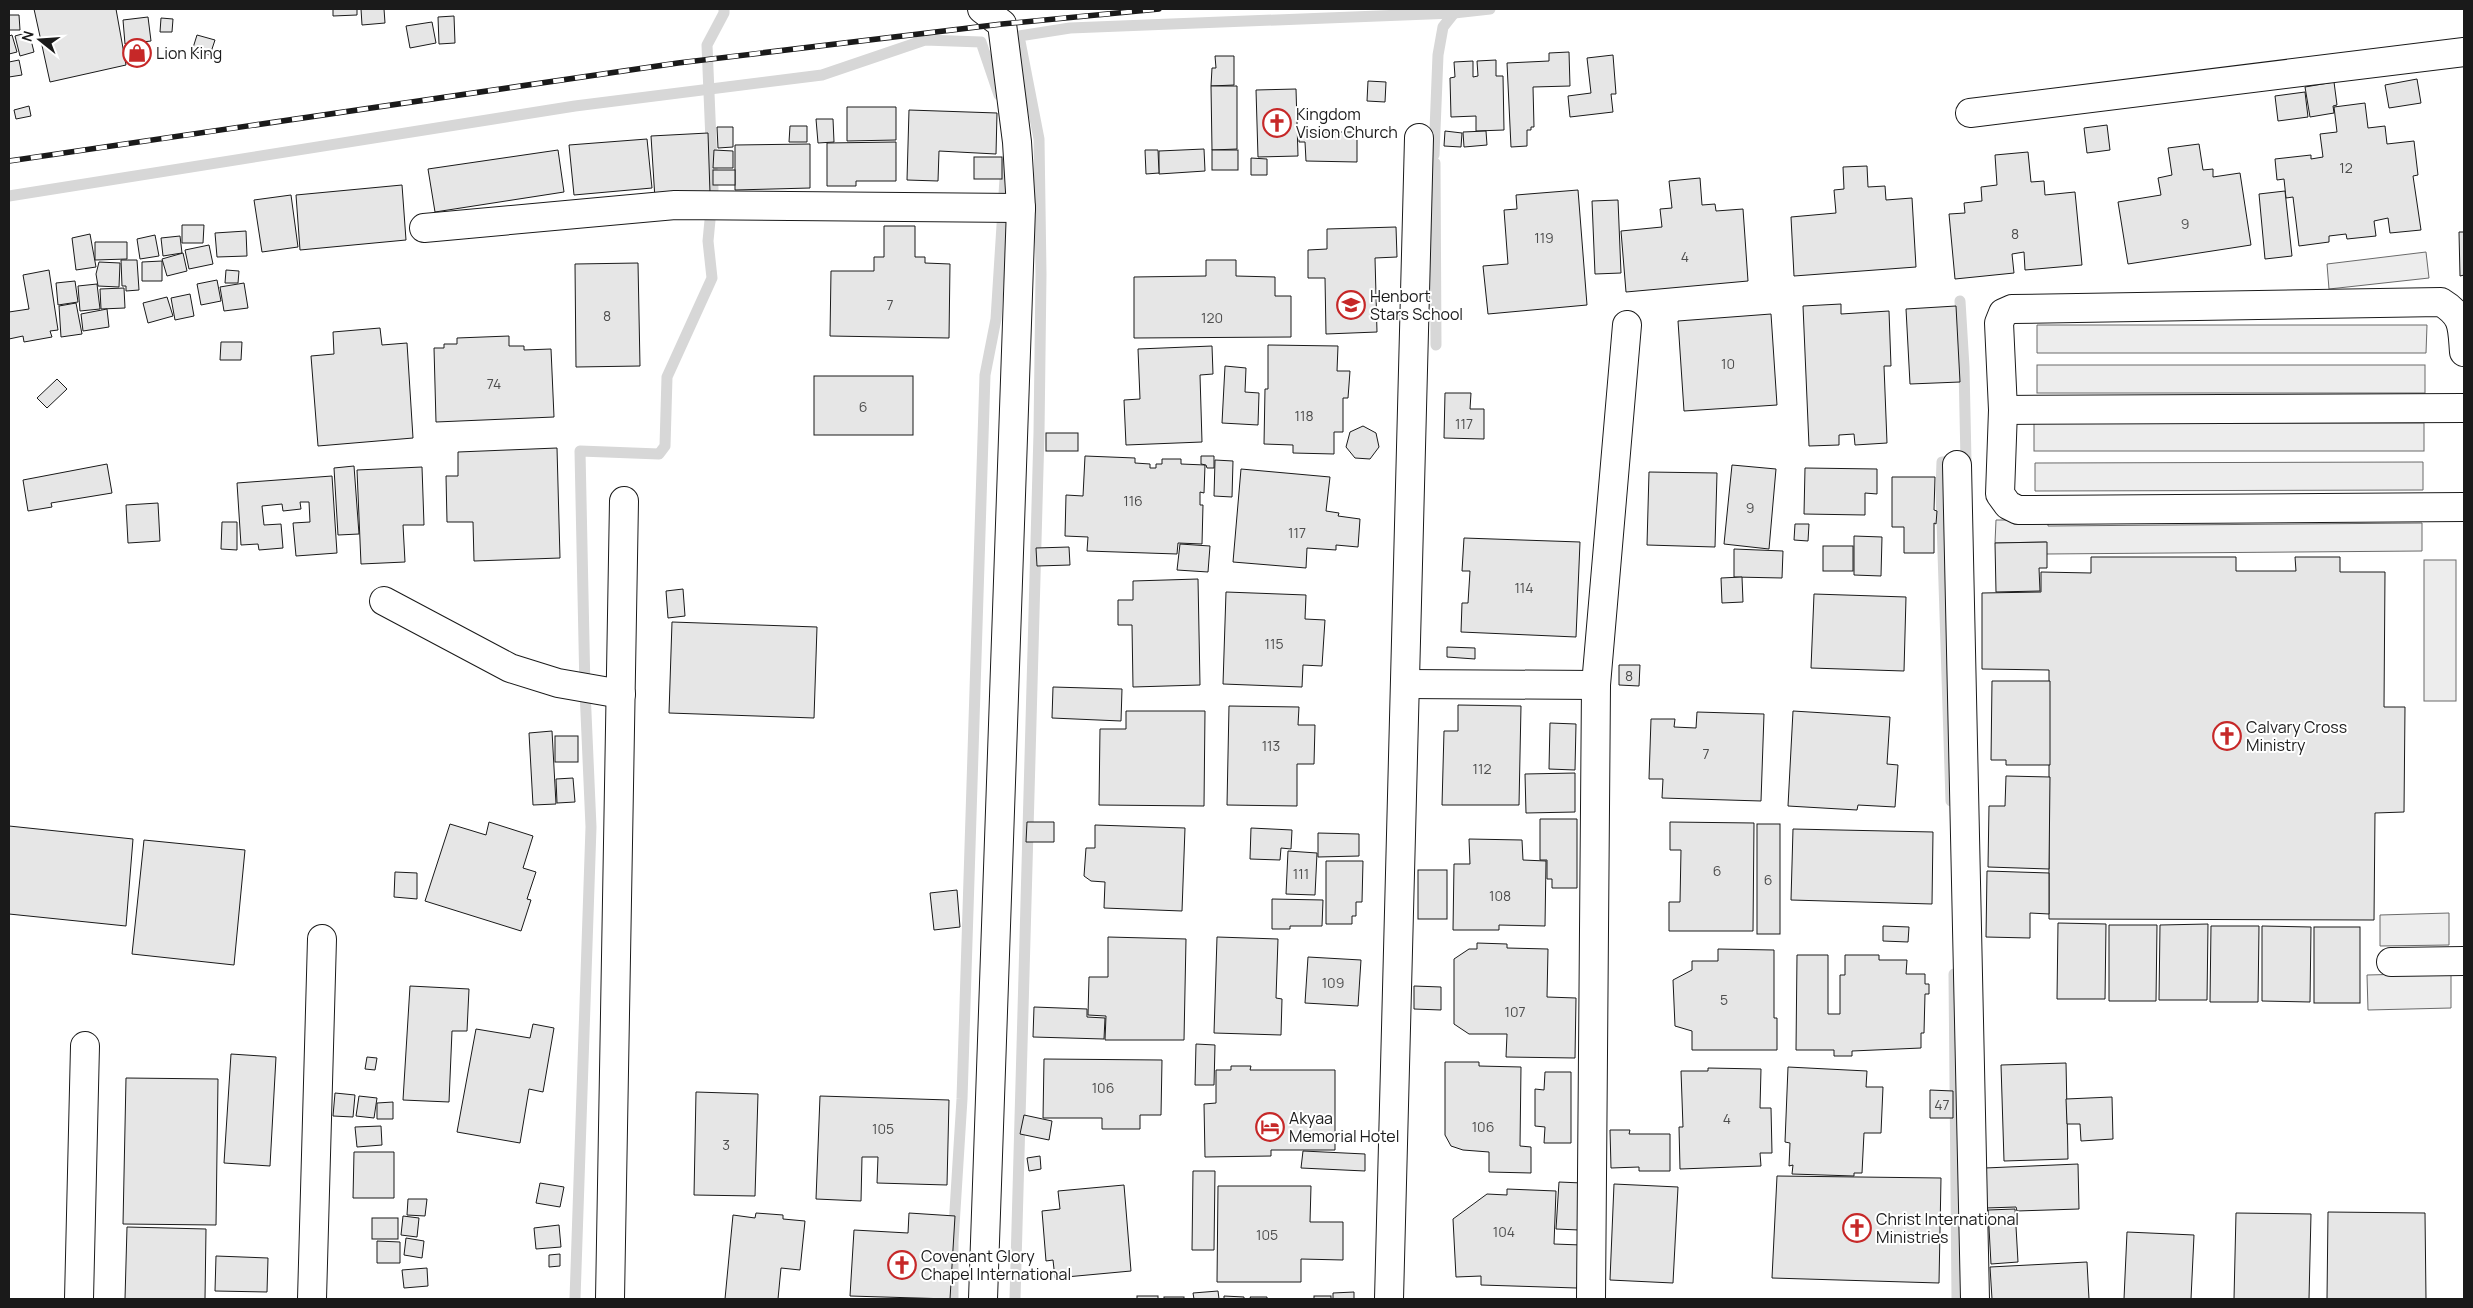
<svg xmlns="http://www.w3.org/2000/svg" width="2473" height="1308" font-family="Manrope,sans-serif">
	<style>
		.built { fill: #ededed; stroke: #6a6a6a }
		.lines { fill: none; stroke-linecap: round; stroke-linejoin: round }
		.stream { stroke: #d7d7d7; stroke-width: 11 }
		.building { fill: #e6e6e6; stroke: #1a1a1a }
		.minor-casing { stroke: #1a1a1a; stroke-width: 30 }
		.minor { stroke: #fff; stroke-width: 28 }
		.rail-casing { stroke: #1a1a1a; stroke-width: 5.5 }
		.rail { stroke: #fff; stroke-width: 4; stroke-dasharray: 11; stroke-linecap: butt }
		.labels { text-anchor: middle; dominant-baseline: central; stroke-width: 4; stroke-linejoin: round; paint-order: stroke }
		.number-label { font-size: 14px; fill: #4d4d4d }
		.poi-label { font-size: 16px; fill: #1a1a1a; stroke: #fff; text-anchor: start }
	</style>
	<rect width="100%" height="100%" fill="#fff"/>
	<!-- built -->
	<g class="built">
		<path d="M2426 252 2429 278 2329 289 2327 264Z"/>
		<path d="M2037 325H2427L2426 353H2037Z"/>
		<rect x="2037" y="365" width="388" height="28"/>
		<rect x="2034" y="423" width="390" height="28"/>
		<path d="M2423 462V490L2035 491V463Z"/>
		<path d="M1996 520H2048V526L2422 523V551L2046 554V542L1995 543Z"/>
		<rect x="2424" y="560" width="32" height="141"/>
		<path d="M2449 913V945L2380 946V915Z"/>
		<path d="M2451 973V1008L2368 1010 2367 975Z"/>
	</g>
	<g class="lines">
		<!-- stream -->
		<g class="stream">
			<path d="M1434 155 1438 55 1443 27 1454 13"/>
			<path d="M1435 163 1436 345"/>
			<path d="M9 196 575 106 822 75 925 40 981 42 999 95"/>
			<path d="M1951 801 1941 490 1942 462 1966 461 1964 367 1960 301"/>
			<path d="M1954 974 1957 1299"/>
			<path d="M575 1299 591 827 585 690 580 451 659 454 665 446 667 377 712 278 708 241 713 189 707 45 724 13V9"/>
			<path d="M953 1299V1242L962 1099 985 375 996 319 1006 163"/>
			<path d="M1015 1299 1039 433 1041 274 1039 139 1019 36 1070 28 1454 13 1490 9"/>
		</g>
	</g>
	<!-- building -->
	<g class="building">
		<path d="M34 9H116L126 65 50 82Z"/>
		<path d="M333 9H357V15L333 16Z"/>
		<path d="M361 9H384L385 23 362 25Z"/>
		<path d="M9 15H19L20 30H9Z"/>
		<path d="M454 16 455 43 439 44 438 17Z"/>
		<path d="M148 17 151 41 125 44 123 20Z"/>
		<path d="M161 18 173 19 172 32H160Z"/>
		<path d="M432 22 436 43 410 48 406 26Z"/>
		<path d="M29 32 34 52 20 56 15 36Z"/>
		<path d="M12 35 17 52 9 54V36Z"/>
		<path d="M197 35 215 40 210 55 192 51Z"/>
		<path d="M145 43 147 61 129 63 127 45Z"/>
		<path d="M1569 52 1570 86 1533 87 1534 127H1531V130H1527V146L1511 147 1507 63 1549 61V53Z"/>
		<path d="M1613 55 1616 94H1611L1613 112 1570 117 1568 96 1591 93 1587 58Z"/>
		<path d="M1215 56H1234V85L1211 86 1212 68H1216Z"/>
		<path d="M19 60 22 75 9 77V62Z"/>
		<path d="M1496 60V76H1503L1504 130 1476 131V116L1451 117 1450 78 1455 77 1454 62 1473 61V77L1478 76 1477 61Z"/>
		<path d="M2417 79 2421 103 2389 108 2385 85Z"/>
		<path d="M1368 81 1386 82 1385 102 1367 101Z"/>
		<path d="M2334 82 2337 105 2333 106 2334 113 2310 117 2305 87Z"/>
		<path d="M1211 86H1237V149L1212 150Z"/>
		<path d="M1296 89 1298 156 1258 157 1256 90Z"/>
		<path d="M2305 92 2308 117 2278 121 2275 96Z"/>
		<path d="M2365 103 2368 128 2385 126 2387 144 2414 141 2418 175 2413 176 2421 230 2390 233 2388 218 2374 221 2376 236 2347 239 2346 234 2329 236V242L2299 246 2293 197 2286 198 2284 179 2277 180 2275 159 2311 155V159L2323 157 2320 134 2337 132 2334 107Z"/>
		<path d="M29 106 31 116 16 119 14 110Z"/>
		<path d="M847 107H896V140L847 141Z"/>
		<path d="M909 110 997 113 996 154 939 151 938 181 907 180Z"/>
		<path d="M816 119H833L834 142 818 143Z"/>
		<path d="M2107 125 2110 150 2087 153 2084 128Z"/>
		<path d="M790 126H807V142H789Z"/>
		<path d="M717 127H733V147L718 148Z"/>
		<path d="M1445 131 1462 133 1461 147 1444 146Z"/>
		<path d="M1486 131 1487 145 1464 147 1463 132Z"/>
		<path d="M1299 132H1357V162L1306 161 1305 142H1299Z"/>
		<path d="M708 133 710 193 655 199 651 136Z"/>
		<path d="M647 139 652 188 574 195 569 145Z"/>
		<path d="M896 142V181H856V186H827V143Z"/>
		<path d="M810 144V188L735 190V145Z"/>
		<path d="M2199 144 2203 170 2213 169V177L2240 173 2251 245 2128 264 2118 202 2161 195 2158 178 2172 175 2168 148Z"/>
		<path d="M1204 149 1205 171 1159 174V151Z"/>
		<path d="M558 150 564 192 435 212 428 169Z"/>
		<path d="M714 150 733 151V168H713Z"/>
		<path d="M1145 150H1158L1159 173 1146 174Z"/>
		<rect x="1212" y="150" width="26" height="20"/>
		<path d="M2028 152 2031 182 2044 181 2045 195 2075 192 2082 265 2025 270 2024 252 2012 254 2014 273 1955 279 1949 214 1965 213 1964 203 1982 201 1981 187 1997 185 1995 155Z"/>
		<rect x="974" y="157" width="28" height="22"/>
		<path d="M1251 158 1267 159V175H1251Z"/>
		<path d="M1867 166 1868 187 1885 186 1886 200 1912 198 1916 267 1794 276 1791 217 1836 213 1834 190 1844 189 1843 167Z"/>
		<rect x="713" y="170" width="22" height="15"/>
		<path d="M1700 178 1702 205 1715 204 1716 211 1743 209 1748 281 1626 292 1621 231 1662 227 1660 209 1672 208 1669 181Z"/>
		<path d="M402 185 406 240 300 250 296 195Z"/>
		<path d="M1578 190 1587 305 1488 314 1483 266 1508 264 1504 210 1517 209 1516 195Z"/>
		<path d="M2285 191 2292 256 2265 259 2259 194Z"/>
		<path d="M291 195 298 247 262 252 254 200Z"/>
		<path d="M1618 200 1621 273 1595 274 1592 201Z"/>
		<path d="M182 225H204L203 243H182Z"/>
		<path d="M884 226H915V257H925V263L950 264 949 338 830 336 831 271H874V257H884Z"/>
		<path d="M1396 227 1397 257 1375 258 1377 332 1326 334 1325 278H1308V250L1327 249V229Z"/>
		<path d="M246 231 247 256 217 257 215 233Z"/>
		<path d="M2459 232H2464V275L2460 276Z"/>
		<path d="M90 234 96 267 76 270 72 238Z"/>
		<path d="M155 235 159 256 140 259 137 239Z"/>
		<path d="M180 236 182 253 163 256 161 238Z"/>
		<path d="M95 242H127V259L95 260Z"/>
		<path d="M209 245 213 264 189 269 185 250Z"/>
		<path d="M183 253 187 271 167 276 162 259Z"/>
		<path d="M121 260H137L139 290 126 291V286H122Z"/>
		<path d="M1206 260H1236V276L1275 277V296H1291V337L1134 338V277L1206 276Z"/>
		<path d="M162 261V281H142V262Z"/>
		<path d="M99 262 120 263 119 287 98 286 96 274Z"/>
		<path d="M638 263 640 366 576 367 575 264Z"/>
		<path d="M49 270 58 330 50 331 52 337 24 342 23 336 9 339V312L29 309 23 275Z"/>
		<path d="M226 270 239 271 238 283H225Z"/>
		<path d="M217 280 221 301 201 305 197 284Z"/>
		<path d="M75 281 78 302 58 305 56 283Z"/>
		<path d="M244 283 248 308 224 311 220 287Z"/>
		<path d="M97 284 100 309 80 311 78 286Z"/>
		<path d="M124 288 125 308 101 309 100 289Z"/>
		<path d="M190 294 194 316 175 320 171 298Z"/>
		<path d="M167 297 173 316 148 323 143 303Z"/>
		<path d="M76 303 82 334 61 337 59 306Z"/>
		<path d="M1841 304V314L1889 311 1891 366H1884L1887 443 1855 445 1854 434 1839 435V445L1809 446 1803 306Z"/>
		<path d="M1956 306 1960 382 1910 384 1906 309Z"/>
		<path d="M107 309 109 327 83 331 81 314Z"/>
		<path d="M1771 314 1777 405 1684 411 1678 321Z"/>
		<path d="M380 328 382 345 407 343 413 438 318 446 311 356 334 354 333 332Z"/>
		<path d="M509 336V346H524V350L551 349 554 417 436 422 434 348H444V344H457V338Z"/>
		<path d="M221 342H242L241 360H220Z"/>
		<path d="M1268 345 1338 346 1337 371H1350L1348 398H1343V432H1334V454L1293 453V445L1264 444 1265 389H1268Z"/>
		<path d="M1212 346 1213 374 1200 375 1202 442 1126 445 1124 400 1140 399 1138 349Z"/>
		<path d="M1225 366 1246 368 1245 392 1259 393 1258 425 1222 423Z"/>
		<rect x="814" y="376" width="99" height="59"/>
		<path d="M57 379 67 389 47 408 37 398Z"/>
		<path d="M1445 393H1471L1470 409H1484V439L1444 438Z"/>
		<path d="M1363 426 1376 433 1379 447 1370 459 1355 458 1346 447 1350 432Z"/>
		<rect x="1046" y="433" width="32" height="18"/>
		<path d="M557 448 560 558 474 561 473 522H447L446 476H458V452Z"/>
		<path d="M1085 456 1135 458V463L1150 464V468H1156V464H1162V459H1181V464L1205 465 1204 493 1200 492V505H1203L1202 544 1178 543 1177 554 1087 551 1088 537 1065 536 1066 495 1083 496Z"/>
		<path d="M1201 456H1214V468H1207L1206 465 1201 464Z"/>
		<path d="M1215 460 1233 461 1232 497 1214 496Z"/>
		<path d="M107 464 112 493 51 503 52 507 28 511 23 480Z"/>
		<path d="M1732 465 1776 469 1769 549 1724 544Z"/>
		<path d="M354 466 359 534 338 535 334 468Z"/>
		<path d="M422 467 424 525H403L405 562 361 564 357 470Z"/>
		<path d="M1805 468 1877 469V494L1865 493V515L1804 514Z"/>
		<path d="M1241 469 1330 477 1326 511 1339 513 1338 516 1360 519 1358 547 1336 545V550L1307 548 1306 568 1233 562Z"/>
		<path d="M1649 472 1717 473 1715 547 1647 545Z"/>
		<path d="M332 476 337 553 296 556 293 523 310 522 309 502H300L301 509 283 511 282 504 262 506 264 525 281 524 283 548 259 550 258 544 241 545 237 483Z"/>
		<path d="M1892 477H1935L1934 510 1937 511 1936 524 1934 523V553H1904V527H1892Z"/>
		<path d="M158 503 160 541 128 543 126 505Z"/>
		<path d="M222 522H237V550L221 549Z"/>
		<path d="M1795 524H1809L1808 541 1794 540Z"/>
		<path d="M1854 536 1882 537 1881 576 1854 575Z"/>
		<path d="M1464 538 1580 542 1576 637 1461 632 1462 603H1468L1470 571H1462Z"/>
		<path d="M2047 542V568H2039L2040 591 1996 592 1995 543Z"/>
		<path d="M1180 544 1210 546 1208 572 1177 570Z"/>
		<rect x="1823" y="546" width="30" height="25"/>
		<path d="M1069 547 1070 565 1037 566 1036 548Z"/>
		<path d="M1734 549 1783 551 1782 578 1734 577Z"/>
		<path d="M2091 557H2236V571H2296L2295 557H2340V572H2385L2384 707H2405L2404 812 2375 813 2374 920 2049 919V670L1982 669V593L2041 592V572L2091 573Z"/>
		<path d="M1742 577 1743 602 1722 603 1721 578Z"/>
		<path d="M1198 579 1200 685 1133 687 1132 625H1118V600H1133V581Z"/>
		<path d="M683 589 685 616 668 618 666 591Z"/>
		<path d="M1226 592 1306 595 1305 619 1325 620 1322 666 1303 665 1302 687 1223 684Z"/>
		<path d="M1814 594 1906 597 1904 671 1811 668Z"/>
		<path d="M672 622 817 627 814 718 669 713Z"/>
		<path d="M1447 647 1475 648V659L1447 657Z"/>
		<path d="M1619 665H1640L1639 686 1619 685Z"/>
		<path d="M1992 681H2050V765H2006V760H1991Z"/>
		<path d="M1053 687 1122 689 1121 721 1052 718Z"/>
		<path d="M1458 705 1521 706 1519 805H1442L1444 731H1458Z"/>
		<path d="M1229 706 1299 707 1298 725H1315L1314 764H1297V806L1227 805Z"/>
		<path d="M1126 711H1205L1204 806 1099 805 1100 729H1126Z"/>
		<path d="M1793 711 1890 717 1887 764 1898 765 1895 807 1858 805 1857 810 1788 806Z"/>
		<path d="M1697 712 1764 714 1761 801 1662 798 1663 779H1649L1651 719H1675L1674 727 1696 728Z"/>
		<path d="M1550 723 1576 724 1575 770 1549 769Z"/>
		<path d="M552 731 556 804 533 805 529 733Z"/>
		<rect x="555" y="736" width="23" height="26"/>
		<path d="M1575 773V812L1526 813 1525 774Z"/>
		<path d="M2006 776 2050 777 2049 869 1988 867 1989 806H2005Z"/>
		<path d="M573 778 575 802 557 803 556 779Z"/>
		<path d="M1540 819H1577V888H1552V879H1547V860H1540Z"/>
		<path d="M489 822 533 836 523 868 536 872 527 899 531 900 521 931 425 901 450 824 486 835Z"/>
		<path d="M1027 822H1054V842H1026Z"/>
		<path d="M1670 822 1754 823 1753 931H1669V902H1680L1681 850H1670Z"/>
		<rect x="1757" y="824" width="23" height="110"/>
		<path d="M1095 825 1185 828 1182 911 1104 908 1105 882 1091 881 1084 876 1086 848H1095Z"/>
		<path d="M9 826 133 839 126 926 9 914Z"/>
		<path d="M1251 828 1292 830 1291 849 1281 848 1280 860 1250 859Z"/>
		<path d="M1793 829 1933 832 1932 904 1791 900Z"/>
		<path d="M1318 833 1359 834V856L1318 857Z"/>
		<path d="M1469 839 1522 840 1523 860 1546 861 1545 926 1499 925V930H1453L1454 864H1470Z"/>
		<path d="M144 840 245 850 234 965 132 954Z"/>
		<path d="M1288 851 1317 853 1315 895 1286 894Z"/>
		<path d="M1326 861H1363L1362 902H1356V916H1352V924H1326Z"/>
		<rect x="1418" y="870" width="29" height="49"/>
		<path d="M1987 871 2049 873V914L2030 913V938L1986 937Z"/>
		<path d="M395 872 417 873V899L394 897Z"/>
		<path d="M957 890 960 927 934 930 930 893Z"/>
		<path d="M1272 899 1323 900 1322 926H1290V929H1272Z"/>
		<path d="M2058 923 2106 924 2105 999H2057Z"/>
		<path d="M2208 924 2207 1000H2159L2160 925Z"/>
		<path d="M2109 925H2157L2156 1001H2109Z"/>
		<path d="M1883 926 1909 927 1908 942 1883 941Z"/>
		<path d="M2211 926H2259L2258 1002H2210Z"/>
		<path d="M2262 926 2311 927 2310 1002 2262 1001Z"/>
		<rect x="2314" y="927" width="46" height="76"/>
		<path d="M1108 937 1186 939 1184 1040H1105L1106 1016 1088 1015 1089 977H1108Z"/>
		<path d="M1217 937 1278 939 1276 998 1282 999 1281 1035 1214 1033Z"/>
		<path d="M1477 943 1507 944V948L1548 949 1547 997 1576 998 1575 1058 1506 1057 1507 1034H1469L1454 1024V959L1469 949H1477Z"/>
		<path d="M1718 949 1774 950V1018H1777V1050H1692V1031L1675 1026 1673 980 1692 970V961H1718Z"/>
		<path d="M1797 955H1828V1014H1840V975H1845V955H1879V960H1907L1906 974H1925V984H1929V994H1925L1924 1033H1921V1048L1852 1051V1056H1834V1050H1796Z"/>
		<path d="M1308 957 1361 960 1358 1006 1305 1003Z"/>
		<path d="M410 986 469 989 467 1031H452L449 1102 403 1100Z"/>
		<path d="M1414 986 1441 987V1010L1414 1009Z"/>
		<path d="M1034 1007 1087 1009V1017L1105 1018 1104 1039 1033 1037Z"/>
		<path d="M533 1024 554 1028 543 1092 529 1089 520 1143 457 1132 476 1029 530 1038Z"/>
		<path d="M1196 1044 1215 1045 1214 1085H1195Z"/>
		<path d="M231 1054 276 1057 270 1166 224 1163Z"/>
		<path d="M367 1057 377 1058 375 1070 365 1069Z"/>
		<path d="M1044 1059 1162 1060 1161 1115H1140V1129H1102V1118H1043Z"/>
		<path d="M1445 1062H1479V1066L1521 1067 1520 1146 1531 1147V1173L1489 1172V1152L1463 1150 1451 1146 1445 1135Z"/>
		<path d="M2066 1063 2068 1159 2004 1161 2001 1065Z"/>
		<path d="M1231 1066H1251L1250 1070H1335V1150H1271V1156L1205 1157 1204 1104 1216 1103V1070H1231Z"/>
		<path d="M1788 1067 1867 1071 1866 1087H1883L1881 1133H1864L1862 1173H1854V1176L1792 1174 1793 1165 1789 1166 1790 1143 1785 1142Z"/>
		<path d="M1708 1068 1761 1069 1760 1108H1771L1772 1153H1760L1761 1166 1680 1169 1679 1127H1683L1681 1071H1708Z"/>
		<path d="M1545 1072H1571V1143H1544L1545 1127 1535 1126V1089L1544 1090Z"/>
		<path d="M126 1078 218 1079 216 1225 123 1224Z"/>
		<path d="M1930 1090 1953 1091V1118H1930Z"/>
		<path d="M696 1092 758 1094 755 1196 694 1195Z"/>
		<path d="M335 1093 355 1095 353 1117 333 1116Z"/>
		<path d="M359 1096 377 1098 374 1118 356 1116Z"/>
		<path d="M820 1096 949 1100 947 1185 877 1183 878 1157H862L861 1201 816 1199Z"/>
		<path d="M2112 1097 2113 1139 2081 1141 2080 1124H2067L2066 1099Z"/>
		<path d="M393 1102V1119H377V1103Z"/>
		<path d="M1024 1115 1052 1121 1049 1140 1020 1134Z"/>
		<path d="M381 1126 382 1145 357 1147 355 1127Z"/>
		<path d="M1610 1130H1630L1629 1134H1670V1171H1639V1167L1611 1168Z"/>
		<path d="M1303 1151 1365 1154V1171L1301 1168Z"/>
		<path d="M354 1152H394V1198H353Z"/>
		<path d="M1040 1156 1041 1169 1029 1171 1027 1158Z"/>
		<path d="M2078 1164 2079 1209 2017 1211 2016 1207 1986 1208 1985 1168Z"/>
		<path d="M1193 1171H1215L1214 1250H1192Z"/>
		<path d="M1777 1176 1941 1178 1939 1283 1772 1278Z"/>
		<path d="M1559 1182 1582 1183 1579 1230 1556 1229Z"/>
		<path d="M540 1183 564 1187 560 1207 536 1203Z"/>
		<path d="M1614 1184 1678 1187 1673 1283 1610 1280Z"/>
		<path d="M1124 1185 1131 1271 1055 1278 1053 1260 1046 1261 1042 1211 1060 1209 1058 1191Z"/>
		<path d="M1218 1186H1311L1310 1222H1343V1260L1301 1259V1282H1217Z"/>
		<path d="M1507 1189 1556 1191 1554 1244 1581 1245 1577 1288 1481 1285V1276L1456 1277 1453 1219 1487 1194 1507 1195Z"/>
		<path d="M408 1199H427L425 1216 407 1215Z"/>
		<path d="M2015 1209 2018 1262 1991 1264 1988 1210Z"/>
		<path d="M2328 1212 2425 1213 2426 1299H2327Z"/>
		<path d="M756 1213 783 1215V1219L805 1221 800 1270 781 1268 778 1299H725L733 1215 755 1218Z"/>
		<path d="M909 1213 955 1216 950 1299 850 1296 854 1230 908 1233Z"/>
		<path d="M2236 1213 2311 1214 2309 1299H2234Z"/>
		<path d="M403 1216 419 1218 417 1237 401 1235Z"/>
		<rect x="372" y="1218" width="26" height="21"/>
		<path d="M559 1225 561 1247 536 1249 534 1228Z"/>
		<path d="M127 1227 206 1229 205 1299H125Z"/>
		<path d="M2127 1232 2194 1235 2191 1299H2124Z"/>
		<path d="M406 1238 424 1241 422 1258 404 1255Z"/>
		<path d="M377 1241 400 1242V1263H377Z"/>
		<path d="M560 1254V1266L549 1267V1255Z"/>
		<path d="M216 1256 268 1258 267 1292 215 1291Z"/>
		<path d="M2087 1262 2089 1299H1992L1990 1267Z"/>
		<path d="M427 1268 428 1286 404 1288 402 1270Z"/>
		<path d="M1218 1291 1219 1299H1194L1193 1293Z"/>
		<path d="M1354 1292V1299H1333V1293Z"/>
		<rect x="1137" y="1296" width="21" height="3"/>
		<path d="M1224 1296 1244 1297V1299H1224Z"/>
		<rect x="1314" y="1296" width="17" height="3"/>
		<rect x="1164" y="1297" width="20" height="2"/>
		<path d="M1250 1297H1267V1299H1251Z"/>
	</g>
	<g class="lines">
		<defs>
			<g id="minor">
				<path d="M982 9 1002 24 1017 142 1021 208 983 1299"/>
				<path d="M1970 113 2464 52"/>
				<path d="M424 228 675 205 1021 208"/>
				<path d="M2464 352C2462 327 2464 316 2441 302L2012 309 2003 313 1999 323 2003 410 2000 494 2008 505 2018 510 2464 507"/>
				<path d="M2003 410 2464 408"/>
				<path d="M1957 465 1975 1299"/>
				<path d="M384 601 510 668 558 683 621 694"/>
				<path d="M1405 684 1596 685"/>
				<path d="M2391 962 2464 961"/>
				<path d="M79 1299 85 1046"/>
				<path d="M312 1299 322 939"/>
				<path d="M610 1299 624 501"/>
				<path d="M1389 1299 1419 138"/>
				<path d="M1591 1299 1596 685 1627 325"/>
			</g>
		</defs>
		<!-- minor casing -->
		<use href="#minor" class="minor-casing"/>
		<!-- minor -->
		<use href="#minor" class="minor"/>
		<defs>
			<path id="rail" d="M9 161 678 63 1002 24 1159 9"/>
		</defs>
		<!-- rail casing -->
		<use href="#rail" class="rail-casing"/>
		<!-- rail -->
		<use href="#rail" class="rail"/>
	</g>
	<!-- icons -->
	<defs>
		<symbol id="shop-ring" viewBox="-11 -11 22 22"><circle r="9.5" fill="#fff" stroke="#c62828" stroke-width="1.5"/><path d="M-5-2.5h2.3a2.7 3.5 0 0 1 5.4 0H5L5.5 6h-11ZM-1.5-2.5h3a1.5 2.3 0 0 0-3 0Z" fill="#c62828"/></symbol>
		<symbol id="church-ring" viewBox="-11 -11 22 22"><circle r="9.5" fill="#fff" stroke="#c62828" stroke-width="1.5"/><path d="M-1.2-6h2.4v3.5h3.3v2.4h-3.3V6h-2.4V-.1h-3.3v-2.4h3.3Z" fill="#c62828"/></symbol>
		<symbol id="school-ring" viewBox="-11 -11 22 22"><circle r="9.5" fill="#fff" stroke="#c62828" stroke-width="1.5"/><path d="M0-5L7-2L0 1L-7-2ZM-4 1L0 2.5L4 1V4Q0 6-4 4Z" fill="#c62828"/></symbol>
		<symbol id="hotel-ring" viewBox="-11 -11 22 22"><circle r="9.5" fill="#fff" stroke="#c62828" stroke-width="1.5"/><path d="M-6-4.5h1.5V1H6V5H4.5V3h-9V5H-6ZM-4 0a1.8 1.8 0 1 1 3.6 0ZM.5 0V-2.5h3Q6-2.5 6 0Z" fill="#c62828"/></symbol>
	</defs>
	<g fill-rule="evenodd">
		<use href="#shop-ring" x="121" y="37" width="32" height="32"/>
		<use href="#church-ring" x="1261" y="107" width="32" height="32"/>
		<use href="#school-ring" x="1335" y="289" width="32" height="32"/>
		<use href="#church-ring" x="2211" y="720" width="32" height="32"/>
		<use href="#hotel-ring" x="1254" y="1111" width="32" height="32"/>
		<use href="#church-ring" x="1841" y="1212" width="32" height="32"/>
		<use href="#church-ring" x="886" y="1249" width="32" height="32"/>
	</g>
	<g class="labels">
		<!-- number labels -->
		<g class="number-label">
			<text x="2346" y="167">12</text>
			<text x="2185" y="223">9</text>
			<text x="2015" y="233">8</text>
			<text x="1544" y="237">119</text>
			<text x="1685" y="256">4</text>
			<text x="890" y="304">7</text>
			<text x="607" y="315">8</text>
			<text x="1212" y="317">120</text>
			<text x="1728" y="363">10</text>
			<text x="494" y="383">74</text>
			<text x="863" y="406">6</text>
			<text x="1304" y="415">118</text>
			<text x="1464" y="423">117</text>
			<text x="1133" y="500">116</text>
			<text x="1750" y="507">9</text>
			<text x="1297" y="532">117</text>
			<text x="1524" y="587">114</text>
			<text x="1274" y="643">115</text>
			<text x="1629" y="675">8</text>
			<text x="1271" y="745">113</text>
			<text x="1706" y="753">7</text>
			<text x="1482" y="768">112</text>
			<text x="1717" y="870">6</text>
			<text x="1301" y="873">111</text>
			<text x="1768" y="879">6</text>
			<text x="1500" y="895">108</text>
			<text x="1333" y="982">109</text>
			<text x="1724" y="999">5</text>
			<text x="1515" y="1011">107</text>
			<text x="1103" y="1087">106</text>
			<text x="1942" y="1104">47</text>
			<text x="1727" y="1118">4</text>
			<text x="1483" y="1126">106</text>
			<text x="883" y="1128">105</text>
			<text x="726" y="1144">3</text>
			<text x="1504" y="1231">104</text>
			<text x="1267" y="1234">105</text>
		</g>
		<!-- poi labels -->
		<g class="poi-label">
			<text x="156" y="53">Lion King</text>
			<text x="1296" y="114">Kingdom<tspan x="1296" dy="18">Vision Church</tspan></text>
			<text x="1370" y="296">Henbort<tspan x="1370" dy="18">Stars School</tspan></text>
			<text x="2246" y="727">Calvary Cross<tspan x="2246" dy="18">Ministry</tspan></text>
			<text x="1289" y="1118">Akyaa<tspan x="1289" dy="18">Memorial Hotel</tspan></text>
			<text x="1876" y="1219">Christ International<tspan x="1876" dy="18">Ministries</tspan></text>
			<text x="921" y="1256">Covenant Glory<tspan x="921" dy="18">Chapel International</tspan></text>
		</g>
	</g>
	<!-- border -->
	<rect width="2473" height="1308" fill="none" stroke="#1a1a1a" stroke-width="20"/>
	<!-- north arrow -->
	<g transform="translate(40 40) rotate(287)" stroke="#ffffff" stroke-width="4" paint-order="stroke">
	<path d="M0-4L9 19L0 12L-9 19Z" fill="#1a1a1a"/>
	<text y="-8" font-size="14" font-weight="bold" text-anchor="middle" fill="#1a1a1a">N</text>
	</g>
</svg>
